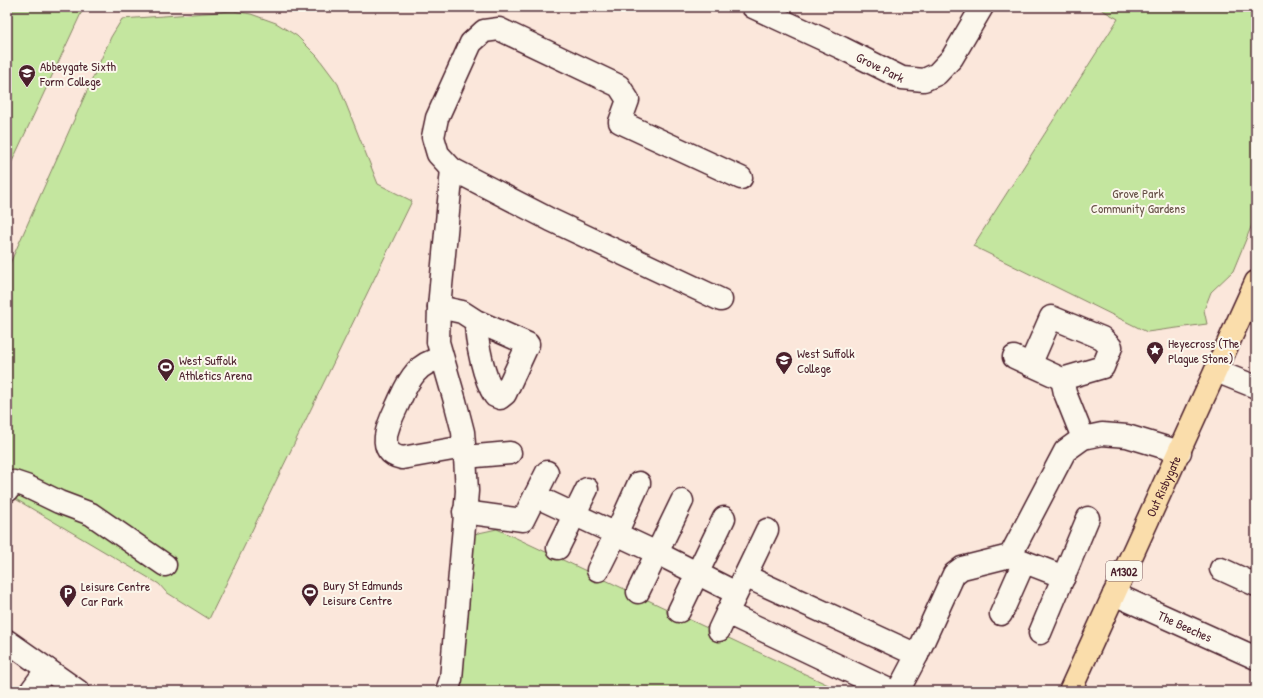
<svg xmlns="http://www.w3.org/2000/svg" width="1263" height="698" font-family="'Patrick Hand',sans-serif">
	<style>
		.green { fill: #c4e69f; stroke: #878265 }
		.lines { fill: none; stroke-linecap: round; stroke-linejoin: round }
		.minor-casing { stroke: #4a1f2b; stroke-width: 25 }
		.major-casing { stroke: #4a1f2b; stroke-width: 25 }
		.minor { stroke: #fbf7ec; stroke-width: 22 }
		.major { stroke: #faddab; stroke-width: 22 }
		.labels { text-anchor: middle; dominant-baseline: central; stroke-width: 4; stroke-linejoin: round; paint-order: stroke }
		.shield { fill: #fbf7ec; stroke: #7f6065; stroke-width: 1 }
		.shield-label { font-size: 12px; font-weight: bold; fill: #4a1f2b }
		.poi-label { font-size: 13px; fill: #4a1f2b; stroke: #fbf7ec; text-anchor: start }
		.street-label { font-size: 13px; fill: #4a1f2b; stroke: #fbf7ec }
		.park-label { font-size: 13px; fill: #685148; stroke: #fbf7ec }
	</style>
	<rect width="100%" height="100%" fill="#fbe7db"/>
	<filter id="ink" filterUnits="userSpaceOnUse"><feTurbulence type="fractalNoise" baseFrequency=".025" numOctaves="2"/><feDisplacementMap in="SourceGraphic" scale="8" xChannelSelector="R" yChannelSelector="G"/><feConvolveMatrix kernelMatrix="1 2 1 2 8 2 1 2 1" color-interpolation-filters="sRGB"/></filter>
	<g filter="url(#ink)">
		<!-- green -->
		<g class="green">
			<path d="M7 7H84L9 168 7 167Z"/>
			<path d="M1097 7H1246L1256 10V215L1233 271 1211 292 1204 310 1207 324 1147 332 973 246 1118 19Z"/>
			<path d="M233 11 251 14 276 23 297 36 317 56 338 84 378 184 412 201 209 619 166 592 159 584 7 494V270L111 37 122 19Z"/>
			<path d="M497 529 841 691H456L469 603 474 534Z"/>
		</g>
		<g class="lines">
			<defs>
				<g id="minor">
					<path id="s1" d="M753 7 842 48 902 78 924 80 937 74 952 58 982 7"/>
					<path d="M452 169 438 154 433 137 437 118 471 43 484 31 499 29 619 86 628 100 620 122 741 178"/>
					<path d="M439 307 462 312 476 321C476 342 484 379 495 396L500 398 505 394 528 344 476 321"/>
					<path d="M1014 357 1062 379 1103 367 1111 347 1102 338 1051 317 1030 365"/>
					<path d="M442 358C433 360 422 365 416 372 407 382 403 393 398 404 390 421 373 452 402 458L464 447"/>
					<path d="M1216 371 1256 387"/>
					<path d="M1062 379 1065 393 1083 438"/>
					<path d="M465 457 510 453"/>
					<path d="M7 491 14 482 26 486 59 502 91 514 165 565"/>
					<path d="M535 496 547 472"/>
					<path d="M464 512 523 520 535 496 657 553 736 593"/>
					<path d="M558 548 587 489"/>
					<path d="M1012 557 1064 577"/>
					<path d="M1221 569 1256 585"/>
					<path d="M598 570 616 534 639 483"/>
					<path d="M745 576 767 530"/>
					<path d="M638 592 682 501"/>
					<path id="s2" d="M1114 594 1256 658"/>
					<path d="M679 611 724 518"/>
					<path d="M1001 614 1024 562"/>
					<path d="M719 630 727 613"/>
					<path d="M1040 633 1088 518"/>
					<path d="M7 641 78 691"/>
					<path d="M31 691 47 669"/>
					<path d="M447 691 451 679 467 491 465 457 463 432 455 401 438 342 439 307 452 169 551 220 721 300"/>
					<path d="M891 691 727 613 745 576 917 655"/>
					<path d="M898 691 917 655 954 574 962 568 1010 556 1065 451 1083 438 1102 434 1127 436 1180 452"/>
				</g>
				<g id="major">
					<path id="s3" d="M1070 691 1256 282"/>
				</g>
			</defs>
			<!-- minor casing -->
			<use href="#minor" class="minor-casing"/>
			<!-- major casing -->
			<use href="#major" class="major-casing"/>
			<!-- minor -->
			<use href="#minor" class="minor"/>
			<!-- major -->
			<use href="#major" class="major"/>
		</g>
	</g>
	<!-- icons -->
	<defs>
		<symbol id="university-pin" viewBox="-11 -11 22 30"><path d="M0 17L-7.5 6A9.5 9.5 0 1 1 7.5 6Z" fill="#4a1f2b" stroke="#fbf7ec"/><path d="M0-5L7-2L0 1L-7-2ZM-4 1L0 2.5L4 1V4Q0 6-4 4Z" fill="#fff"/></symbol>
		<symbol id="sight-pin" viewBox="-11 -11 22 30"><path d="M0 17L-7.5 6A9.5 9.5 0 1 1 7.5 6Z" fill="#4a1f2b" stroke="#fbf7ec"/><path d="M0-6L1.8-2.2L6-1.7L2.9 1.2L3.7 5.4L0 3.3L-3.7 5.4L-2.9 1.2L-6-1.7L-1.8-2.2Z" fill="#fff"/></symbol>
		<symbol id="stadium-pin" viewBox="-11 -11 22 30"><path d="M0 17L-7.5 6A9.5 9.5 0 1 1 7.5 6Z" fill="#4a1f2b" stroke="#fbf7ec"/><path d="M0-5a6.5 5 0 1 0 0 10a6.5 5 0 1 0 0-10ZM-3.5-1.8h7v3.6h-7Z" fill="#fff"/></symbol>
		<symbol id="parking-pin" viewBox="-11 -11 22 30"><path d="M0 17L-7.5 6A9.5 9.5 0 1 1 7.5 6Z" fill="#4a1f2b" stroke="#fbf7ec"/><path d="M-3.5-5.5H1a3.5 3.5 0 0 1 0 7H-1V5.5H-3.5ZM-1-3.4V-.6H.8a1.4 1.4 0 0 0 0-2.8Z" fill="#fff"/></symbol>
	</defs>
	<g fill-rule="evenodd">
		<use href="#university-pin" x="17" y="63" width="20" height="27"/>
		<use href="#sight-pin" x="1145" y="340" width="20" height="27"/>
		<use href="#university-pin" x="774" y="350" width="20" height="27"/>
		<use href="#stadium-pin" x="156" y="357" width="20" height="27"/>
		<use href="#stadium-pin" x="300" y="582" width="20" height="27"/>
		<use href="#parking-pin" x="58" y="583" width="20" height="27"/>
	</g>
	<g class="labels">
		<!-- shield labels -->
		<rect class="shield" x="1106" y="561" width="36" height="20" rx="3"/>
		<g class="shield-label">
			<text x="1124" y="571">A1302</text>
		</g>
		<!-- poi labels -->
		<g class="poi-label">
			<text x="40" y="66">Abbeygate Sixth<tspan x="40" dy="15">Form College</tspan></text>
			<text x="1168" y="343">Heyecross (The<tspan x="1168" dy="15">Plague Stone)</tspan></text>
			<text x="797" y="353">West Suffolk<tspan x="797" dy="15">College</tspan></text>
			<text x="179" y="360">West Suffolk<tspan x="179" dy="15">Athletics Arena</tspan></text>
			<text x="323" y="585">Bury St Edmunds<tspan x="323" dy="15">Leisure Centre</tspan></text>
			<text x="81" y="586">Leisure Centre<tspan x="81" dy="15">Car Park</tspan></text>
		</g>
		<!-- street labels -->
		<g class="street-label">
			<text stroke="none"><textPath href="#s1" startOffset="141">Grove Park</textPath></text>
			<text stroke="none"><textPath href="#s3" startOffset="225">Out Risbygate</textPath></text>
			<text stroke="none"><textPath href="#s2" startOffset="78">The Beeches</textPath></text>
		</g>
		<!-- park labels -->
		<g class="park-label">
			<text x="1138" y="193">Grove Park<tspan x="1138" dy="15">Community Gardens</tspan></text>
		</g>
	</g>
	<!-- margin -->
	<rect width="1263" height="698" fill="none" stroke="#fbf7ec" stroke-width="24"/>
	<rect x="12" y="12" width="1239" height="674" fill="none" stroke="#4a1f2b" stroke-width="1.5" filter="url(#ink)"/>
</svg>
